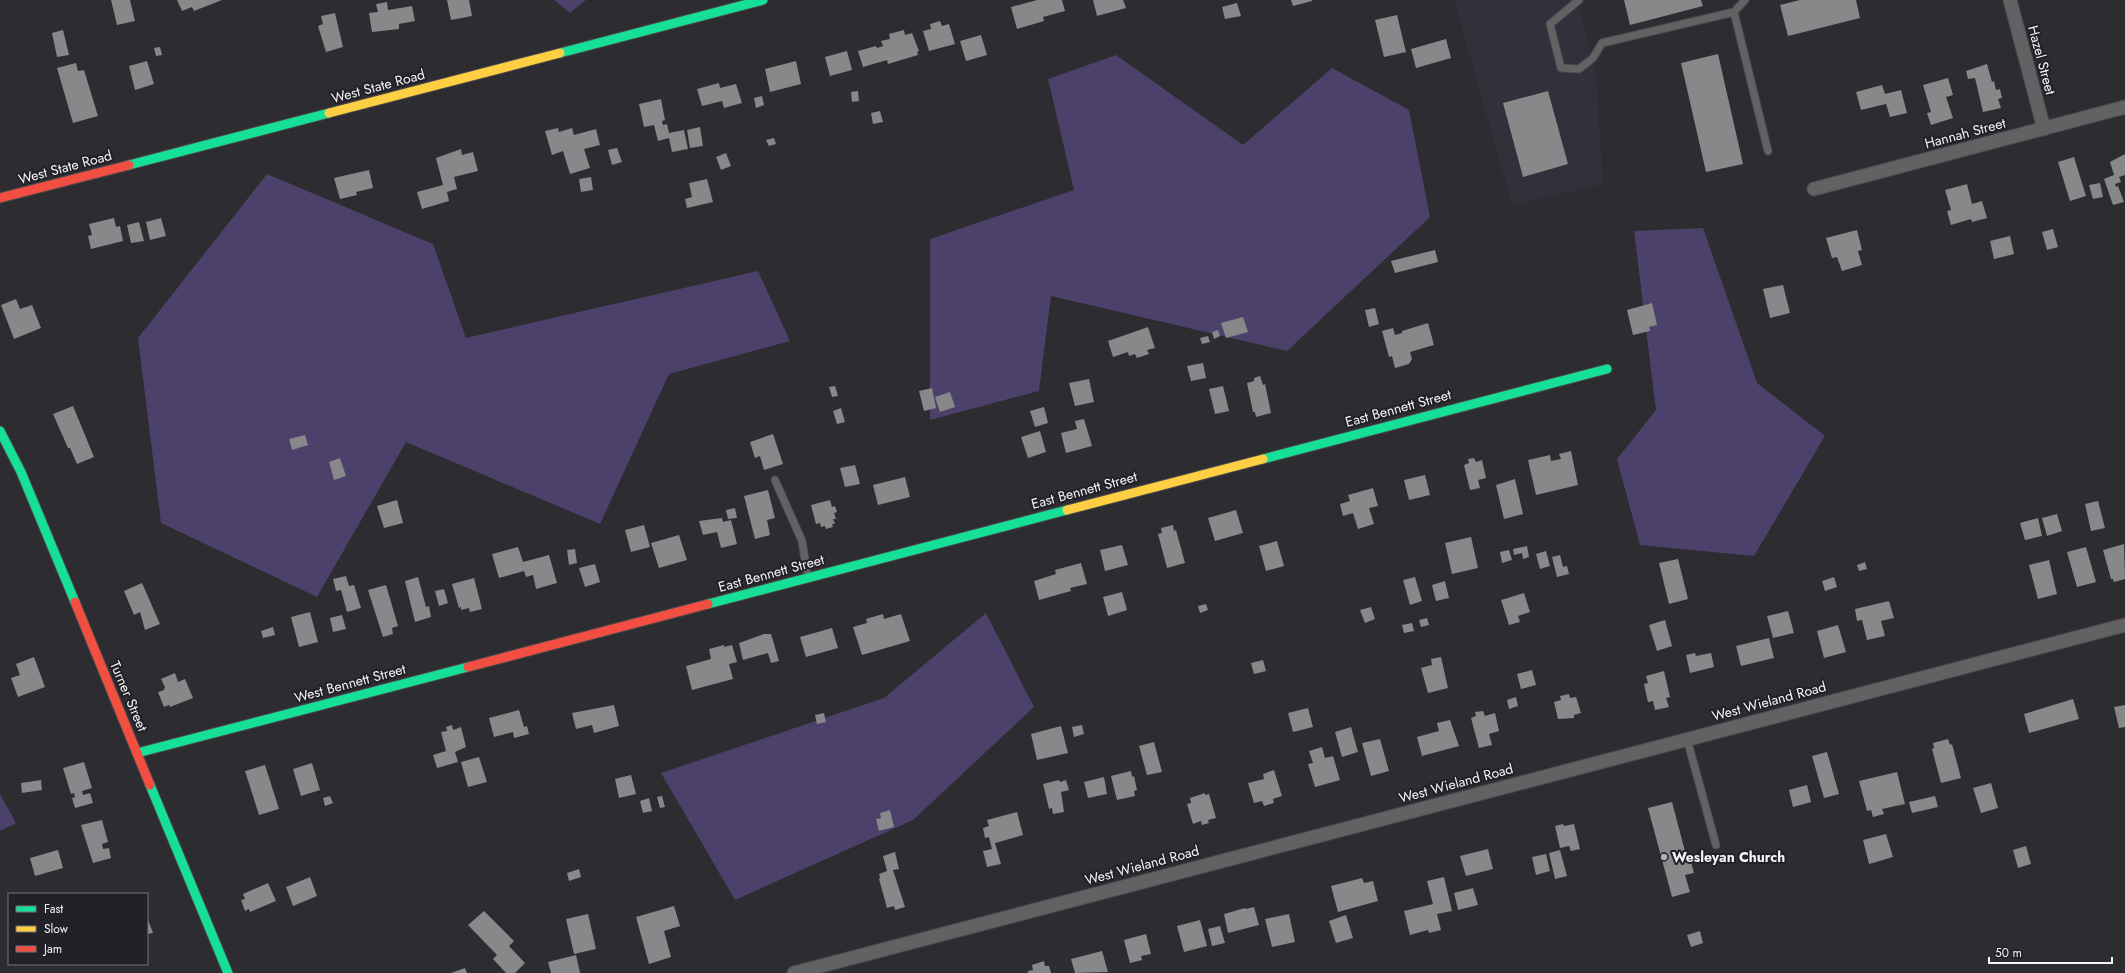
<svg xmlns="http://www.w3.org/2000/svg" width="2125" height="973" font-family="Jost,sans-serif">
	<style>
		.built { fill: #32303b }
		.green { fill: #4b416a }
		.building { fill: #88878a }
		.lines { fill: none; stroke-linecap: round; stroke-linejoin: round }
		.lane-casing { stroke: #4b4a4d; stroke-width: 9 }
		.street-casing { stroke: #4b4a4d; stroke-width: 15 }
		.fast-casing { stroke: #4b4a4d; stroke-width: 11 }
		.slow-casing { stroke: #4b4a4d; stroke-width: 11 }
		.jam-casing { stroke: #4b4a4d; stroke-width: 11 }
		.lane { stroke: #626164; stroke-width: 7 }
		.street { stroke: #626164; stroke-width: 13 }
		.fast { stroke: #16e098; stroke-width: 9 }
		.slow { stroke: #ffcf43; stroke-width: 9 }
		.jam { stroke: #f24e42; stroke-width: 9 }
		.poi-dot { fill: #afaeb2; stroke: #232128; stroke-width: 1.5 }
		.labels { text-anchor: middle; stroke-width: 4; stroke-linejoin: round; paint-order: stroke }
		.street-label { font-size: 14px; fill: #f5f4f8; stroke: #232128 }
		.poi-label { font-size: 14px; font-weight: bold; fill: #f5f4f8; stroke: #232128; text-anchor: start }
	</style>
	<rect width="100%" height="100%" fill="#2d2c30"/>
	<path class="built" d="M1454,0H1577L1596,74L1603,184L1512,205Z"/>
	<path class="green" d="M554,0H586L570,13Z
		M1116,55L1243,145L1332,68L1409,110L1430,217L1287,351L1051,296L1039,391L930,420V239L1074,190L1048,79Z
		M267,174L433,244L466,338L758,271L790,341L669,374L600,524L406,442L317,597L161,523L138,338Z
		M1703,228L1757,383L1825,436L1754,556L1640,545L1617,459L1656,410L1634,231Z
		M986,613L1034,707L913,820L735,900L661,773L884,698Z
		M0,794L16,823L0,831Z"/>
	<path class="building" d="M111,0H130L135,21L117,25Z
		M177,0H222L194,11L192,7L182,11Z
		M447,0H469L472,16L451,20Z
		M1037,0H1062L1065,11L1043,17L1044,21L1017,29L1011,7Z
		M1093,0H1123L1126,8L1097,16Z
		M1291,0H1312V1L1293,6Z
		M1624,0H1701L1703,6L1630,25Z
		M1800,0H1856L1860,18L1788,36L1780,5Z
		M387,2L388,10L412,6L415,21L399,24V29L372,32L369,13L378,12L376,4Z
		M1237,3L1241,16L1225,19L1222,7Z
		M335,13L343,47L326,52L318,26L323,24L321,16Z
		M1397,15L1406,52L1384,57L1375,20Z
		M940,21L942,26L949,24L955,44L929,51L923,31L931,29L930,24Z
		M63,30L69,55L57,57L52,33Z
		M904,30L905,35L912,33L919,51L917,52L918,55L888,64L887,60L863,67L858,51L876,46L877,48L883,46L881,41L890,39L889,34Z
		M981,35L987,55L966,61L960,41Z
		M1446,39L1451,58L1416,68L1411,49Z
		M160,47L162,55L156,56L154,48Z
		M847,51L852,70L830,76L825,57Z
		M1718,54L1743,164L1706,172L1681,63Z
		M147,61L154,84L135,90L129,66Z
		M796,61L801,84L770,92L765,69Z
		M76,63L78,71L84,70L98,116L73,123L57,68Z
		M1987,64L1992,82L1994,81L1996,90L2000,89L2002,98L1998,99L2001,108L1983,112L1975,78L1968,79L1966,71Z
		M1948,78L1953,95L1946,97L1953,118L1931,125L1927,113L1931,112L1923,85Z
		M719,83L720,88L736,84L742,103L724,108L722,101L702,106L697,89Z
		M1882,85L1885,94L1901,90L1907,113L1890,117L1886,104L1861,110L1856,92Z
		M858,91L859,101L852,102L851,92Z
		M1548,91L1568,164L1523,177L1503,103Z
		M762,96L764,105L756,108L754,98Z
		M661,99L665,120L662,121L663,125L667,124L669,133L684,130L688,149L672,152L669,138L658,141L654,125L644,127L639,104Z
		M880,111L883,122L873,124L871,113Z
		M700,127L703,146L690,148L687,130Z
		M558,128L559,132L572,128L574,135L596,129L600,145L584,149L590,168L570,174L563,151L552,155L545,131Z
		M774,138L776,144L769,146L766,140Z
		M617,148L622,162L612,165L608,150Z
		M461,149L462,155L473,152L478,171L454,177L457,189L447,192L449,201L422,209L417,192L443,185L436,158Z
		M726,153L731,166L721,170L716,157Z
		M2125,154V175L2119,177L2121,182L2115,184L2116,187L2118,186L2124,202L2113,205L2104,179L2114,175L2110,162Z
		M2074,157L2086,196L2070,201L2058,162Z
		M369,170L373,188L356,192L357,195L340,199L334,178Z
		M591,177L593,190L581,192L579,179Z
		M707,179L713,202L687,208L685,199L692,197L689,183Z
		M2100,183L2103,197L2093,199L2089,185Z
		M1967,184L1972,204L1982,201L1987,218L1972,222L1971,219L1951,225L1947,211L1951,210L1945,190Z
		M114,218L116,227L120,226L123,241L91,249L88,236L92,235L89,224Z
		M161,218L166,236L150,240L146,222Z
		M139,222L144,241L131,243L127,225Z
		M2053,229L2058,247L2047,250L2042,232Z
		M1857,230L1862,250L1858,251L1862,265L1842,271L1837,257L1832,258L1826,238Z
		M2010,236L2014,254L1994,259L1990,241Z
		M1435,250L1438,262L1395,273L1391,261Z
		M1783,285L1790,313L1770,318L1763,289Z
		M16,299L20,309L32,305L41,328L14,339L1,305Z
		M1652,303L1657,325L1649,327L1650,331L1633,335L1627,310Z
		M1375,308L1379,324L1369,327L1365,310Z
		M1243,317L1248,332L1226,338L1221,323Z
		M1428,323L1434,345L1410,352L1412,359L1409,364L1395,368L1392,356L1389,357L1382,331L1393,328L1395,335L1402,333V331Z
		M1148,327L1155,348L1147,350L1149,354L1137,358L1135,354L1129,356L1128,352L1113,357L1108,341Z
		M1218,330L1220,336L1214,339L1212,332Z
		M1208,336L1210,342L1202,344L1200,338Z
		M1203,363L1206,378L1191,381L1187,366Z
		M1260,376L1263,385L1265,384L1271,413L1256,417L1255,412H1253L1247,383L1254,381V378Z
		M1089,379L1094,402L1075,406L1069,383Z
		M835,386L838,396L832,397L829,387Z
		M1223,386L1229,411L1215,414L1209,389Z
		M932,388L936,408L924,411L919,391Z
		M950,392L955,407L940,412L935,397Z
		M73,406L94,457L77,464L70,448H68L53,414Z
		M1044,407L1048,423L1035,427L1030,411Z
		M841,408L845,422L837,424L833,411Z
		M1084,419L1092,446L1066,453L1061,433L1077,429L1075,421Z
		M1040,431L1046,452L1028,458L1021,437Z
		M773,434L783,464L764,470L760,456L755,458L750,442Z
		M305,435L308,445L292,450L289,439Z
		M1571,451L1578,485L1536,495L1528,460L1550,455L1551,461L1561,459L1559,454Z
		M340,458L346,476L334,480L329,462Z
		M1474,458L1476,462L1482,460L1486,478L1478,480L1480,488L1470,490L1464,465L1469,463L1468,459Z
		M855,465L860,484L845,487L840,468Z
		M1425,475L1430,495L1409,500L1404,480Z
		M905,477L910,497L878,505L873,485Z
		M1515,479L1523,514L1504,519L1496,485Z
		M1373,488L1378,506L1369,508L1374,524L1358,529L1353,513L1343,516L1340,504L1350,501L1348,495Z
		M768,490L775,518L767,520L770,535L755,539L744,496Z
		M397,500L403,523L384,528L377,506Z
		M830,500L832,507L835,506L837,512L834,513L836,519H833L835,524H832L833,527L826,529L825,526L821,527L820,523L816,524L811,505Z
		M2098,501L2105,528L2091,531L2085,504Z
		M735,508L737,518L728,519L726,510Z
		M1236,510L1243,533L1215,541L1208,518Z
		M2057,514L2062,531L2047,536L2042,518Z
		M722,518L723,522L731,520L737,544L721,548L717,532L703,535L699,521Z
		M2038,518L2042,536L2025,540L2020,523Z
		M644,525L650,547L631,552L625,530Z
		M1173,525L1174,531L1176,530L1185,563L1167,568L1158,534L1162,533L1161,528Z
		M679,535L687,560L659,568L651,543Z
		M1471,537L1478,568L1452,574L1445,543Z
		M1277,541L1284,566L1266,571L1259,546Z
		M2124,544L2125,579L2114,582L2113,579H2111L2103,550Z
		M1122,545L1128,565L1105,571L1100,550Z
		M1527,546L1529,557L1523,559L1522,553L1514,555L1513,549Z
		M518,547L523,562L549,555L557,583L536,589L533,575L526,577L524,571L499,578L492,554Z
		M2086,547L2096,582L2077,587L2067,552Z
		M575,549L577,563L569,565L567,550Z
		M1509,550L1512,560L1502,563L1500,552Z
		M1546,551L1550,566L1540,569L1536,554Z
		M1560,555L1563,567L1567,566L1569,574L1557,577L1552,557Z
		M1678,559L1688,599L1669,604L1659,563Z
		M2049,560L2057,594L2038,599L2029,565Z
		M1865,562L1867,569L1859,571L1857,565Z
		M1081,563L1087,584L1070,588L1071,591L1039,600L1034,581L1056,574L1055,570Z
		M595,564L600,582L585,587L579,568Z
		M346,576L349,586L354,585L361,608L347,612L341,590L336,591L333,579Z
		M418,577L426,607L429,606L431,617L415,622L405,581Z
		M1415,577L1422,601L1410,605L1403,580Z
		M1834,577L1837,587L1825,591L1822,581Z
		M474,578L482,609L470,612L469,608L461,610V607L459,608L452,584Z
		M1445,581L1449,598L1436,601L1432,585Z
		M142,583L160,624L145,630L140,612L134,615L124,591Z
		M386,585L398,626L392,628L393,634L383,637L368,590Z
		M444,589L448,603L439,606L435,591Z
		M1122,592L1127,610L1108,616L1103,597Z
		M1524,593L1530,612L1518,616L1520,622L1509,625L1501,600Z
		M1889,601L1894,618L1881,621L1885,636L1867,640L1862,620L1857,621L1855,609Z
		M1206,604L1208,610L1200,613L1198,606Z
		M1371,607L1375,619L1365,623L1360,610Z
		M1788,611L1794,633L1773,638L1767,616Z
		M310,612L318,642L299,647L291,617Z
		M883,614L884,619L901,614L910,641L862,655L853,627L867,623L866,619Z
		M342,615L346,629L333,632L330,618Z
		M1427,618L1429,625L1421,627L1419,620Z
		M1665,620L1672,646L1657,651L1649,625Z
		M1412,623L1414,631L1404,633L1402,625Z
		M1838,625L1846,652L1824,658L1817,631Z
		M273,627L275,635L263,638L261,631Z
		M832,628L838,648L806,657L800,637Z
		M764,634H771L779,661L771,663L768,653L743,660L739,643Z
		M1769,638L1774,658L1741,666L1736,646Z
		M724,645V647L732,645L737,662L729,664L733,679L692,690L686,666L711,659L709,649Z
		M1695,653L1696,656L1711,653L1714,667L1690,673L1686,655Z
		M34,657L45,687L18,697L11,678L20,675L16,664Z
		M1441,657L1448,688L1428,693L1421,668L1432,665L1431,659Z
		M1263,660L1266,671L1254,674L1251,663Z
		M1532,670L1536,685L1521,689L1517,674Z
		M1664,671L1670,697L1666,698L1669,707L1655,710L1653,701L1648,702L1644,684L1648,683L1646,676Z
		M175,673L178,682L185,679L193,698L170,707L169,705L164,707L158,692L164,690L165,687L161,679Z
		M1569,694L1570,698L1576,697L1581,713L1574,715V718L1558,719L1554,702L1561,700L1560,696Z
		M1516,697L1518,706L1509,709L1507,700Z
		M2073,699L2079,719L2029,733L2024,714Z
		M614,705L619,726L594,733L592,725L576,729L572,713Z
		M2125,705V727L2119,728L2114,707Z
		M1308,708L1313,727L1293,732L1288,713Z
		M519,710L524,727L527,726L529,734L514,738L513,732L494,737L489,718Z
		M1483,711L1485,716L1495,713L1499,731L1489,734L1492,745L1479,748L1471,718L1476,716L1475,712Z
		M824,713L826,722L817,724L815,715Z
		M1450,720L1459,746L1422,756L1417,737L1439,731L1437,723Z
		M452,725L453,730L461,727L466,747L455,752L458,762L437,768L433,755L446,751L441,732L447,731L446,727Z
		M1082,725L1084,734L1074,737L1072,727Z
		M1061,726L1068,753L1037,760L1031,734Z
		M1351,727L1358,752L1342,757L1335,732Z
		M1380,739L1389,771L1371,776L1362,743Z
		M1948,739L1950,745L1952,744L1961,778L1941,783L1932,749L1934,748L1933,743Z
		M1154,742L1162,772L1147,775L1139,746Z
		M1322,747L1325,758L1333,756L1340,780L1315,787L1308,764L1313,763L1309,751Z
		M1827,752L1839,794L1824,798L1812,756Z
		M479,757L487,782L468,787L461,762Z
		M84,762L92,788L82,791L83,795L90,793L93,803L75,808L72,798L75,797L74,793L71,794L63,768Z
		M312,763L320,790L301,796L293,769Z
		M265,765L279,809L259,815L245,771Z
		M1274,770L1282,796L1273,799L1274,803L1264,806L1262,801L1254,803L1248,783L1264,779L1263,774Z
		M1131,771L1132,777L1134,776L1137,790L1134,791L1135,796L1117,800L1111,776Z
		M1897,772L1905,804L1882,809L1884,814L1873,817L1871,810L1867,811L1859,781Z
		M631,775L636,794L619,798L615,779Z
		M1104,777L1107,794L1088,798L1084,782Z
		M41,780L42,790L22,793L21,783Z
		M1059,780L1060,782L1066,780L1069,790L1061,792L1064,812L1053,814L1052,808L1049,809L1043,784Z
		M1991,783L1998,808L1981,813L1973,788Z
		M1807,785L1811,802L1793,807L1789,790Z
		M1205,793V795L1209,794L1216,818L1208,820L1209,823L1202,825L1201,821L1193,824L1187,804L1191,803L1190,798Z
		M330,796L333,803L325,806L323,798Z
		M662,796L665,807L660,808L657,797Z
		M1935,796L1938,807L1912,813L1909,802Z
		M649,798L652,811L643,813L640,801Z
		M1672,802L1687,859L1690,858L1694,873L1685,875L1690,892L1672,897L1648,808Z
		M890,810L894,827L879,831L876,819L881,818L880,813Z
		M1017,812L1023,835L995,843L1001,864L987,867L983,851L992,849L989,837L985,838L983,828L989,826L987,820Z
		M102,820L108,842L102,844L103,849L109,848L111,858L93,863L81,825Z
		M1563,824L1564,826L1574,824L1580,849L1571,851L1569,846L1560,848L1555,826Z
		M1886,834L1893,857L1869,864L1863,840Z
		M2026,846L2031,864L2018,868L2013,850Z
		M1488,849L1493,869L1466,876L1460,856Z
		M58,850L63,868L35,876L30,858Z
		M1560,850L1567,876L1555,879L1549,853Z
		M895,852L899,869L893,870L905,907L895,910L894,906L887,908L879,879L880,878L879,874L887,871L883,856Z
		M1546,854L1550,871L1536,875L1532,857Z
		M579,869L581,877L569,881L567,873Z
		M310,877L317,896L293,906L286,887Z
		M1444,877L1452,911L1437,914L1441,930L1429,933L1428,930L1410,935L1404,911L1433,904L1427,881Z
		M1362,878L1364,883L1373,881L1378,901L1338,912L1331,886Z
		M268,883L276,901L250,912L249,909L245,911L241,900L245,899L243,894Z
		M1473,888L1478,905L1458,910L1454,893Z
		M674,906L680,926L664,931L671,957L649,964L636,917Z
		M1254,907L1259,925L1228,933L1224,914L1245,908L1246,909Z
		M484,911L514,941L509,946L525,963L515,973H506L493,959L497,955L468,925Z
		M588,914L596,949L574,954L566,919Z
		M1289,914L1295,942L1272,947L1265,919Z
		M1346,915L1353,938L1336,943L1329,921Z
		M147,917L153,933L147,934Z
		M1200,920L1207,946L1184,952L1177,926Z
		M1220,926L1225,943L1212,946L1208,929Z
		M1700,931L1703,943L1691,947L1687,935Z
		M1146,934L1151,954L1141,956L1142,960L1130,963L1124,940Z
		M1102,951L1108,972L1075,973L1071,959Z
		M576,955L580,973H551L548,962Z
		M1044,961L1045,966H1049L1051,973H1028V971L1033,970L1032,965Z
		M465,968L467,973H451Z"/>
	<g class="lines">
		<defs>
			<path id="lane" d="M1579,0L1550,24L1561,68L1579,69L1593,58L1602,43L1734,12L1745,0
				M1734,12L1768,151
				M775,480L802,541L808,578
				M1687,739L1716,845"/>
			<path id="street" d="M2010,0L2044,129
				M1814,189L2125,107
				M794,973L2125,625"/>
			<path id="fast" d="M560,53L763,0
				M129,165L329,113
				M0,431L21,472L75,602
				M1263,459L1607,369
				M708,604L1067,510
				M137,753L468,667
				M150,785L228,973"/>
			<path id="slow" d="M329,113L560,53
				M1067,510L1263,459"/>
			<path id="jam" d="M0,198L129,165
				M75,602L150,785
				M468,667L708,604"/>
		</defs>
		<use href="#lane" class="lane-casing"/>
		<use href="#street" class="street-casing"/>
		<use href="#fast" class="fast-casing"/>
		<use href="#slow" class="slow-casing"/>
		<use href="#jam" class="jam-casing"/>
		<use href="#lane" class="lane"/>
		<use href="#street" class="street"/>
		<use href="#fast" class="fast"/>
		<use href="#slow" class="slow"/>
		<use href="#jam" class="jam"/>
	</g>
	<circle class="poi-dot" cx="1664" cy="857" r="4"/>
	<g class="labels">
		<g class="street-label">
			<text transform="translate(2042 60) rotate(75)" y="5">Hazel Street</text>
			<text transform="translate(378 86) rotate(-15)" y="5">West State Road</text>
			<text transform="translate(1965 133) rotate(-15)" y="5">Hannah Street</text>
			<text transform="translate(65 167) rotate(-15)" y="5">West State Road</text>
			<text transform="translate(1398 408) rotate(-15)" y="5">East Bennett Street</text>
			<text transform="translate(1084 490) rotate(-15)" y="5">East Bennett Street</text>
			<text transform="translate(771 573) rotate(-15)" y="5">East Bennett Street</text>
			<text transform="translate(350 683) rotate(-15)" y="5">West Bennett Street</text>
			<text transform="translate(129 696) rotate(67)" y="5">Turner Street</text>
			<text transform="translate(1769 701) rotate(-15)" y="5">West Wieland Road</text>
			<text transform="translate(1456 783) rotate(-15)" y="5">West Wieland Road</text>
			<text transform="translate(1142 865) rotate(-15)" y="5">West Wieland Road</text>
		</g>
		<g class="poi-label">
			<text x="1672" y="862">Wesleyan Church</text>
		</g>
	</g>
	<rect x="8" y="893" width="140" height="72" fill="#232128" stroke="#77757b"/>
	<rect x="16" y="906" width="20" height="6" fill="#16e098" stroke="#77757b"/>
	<text x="44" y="913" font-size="12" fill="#f5f4f8">Fast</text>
	<rect x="16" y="926" width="20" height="6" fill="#ffcf43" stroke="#77757b"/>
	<text x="44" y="933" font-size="12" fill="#f5f4f8">Slow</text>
	<rect x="16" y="946" width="20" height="6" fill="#f24e42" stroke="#77757b"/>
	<text x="44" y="953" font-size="12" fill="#f5f4f8">Jam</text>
	<path d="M1989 957v6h123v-6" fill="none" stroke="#f5f4f8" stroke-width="2"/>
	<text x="1995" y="957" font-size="12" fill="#f5f4f8" stroke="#232128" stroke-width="3" paint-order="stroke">50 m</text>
</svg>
